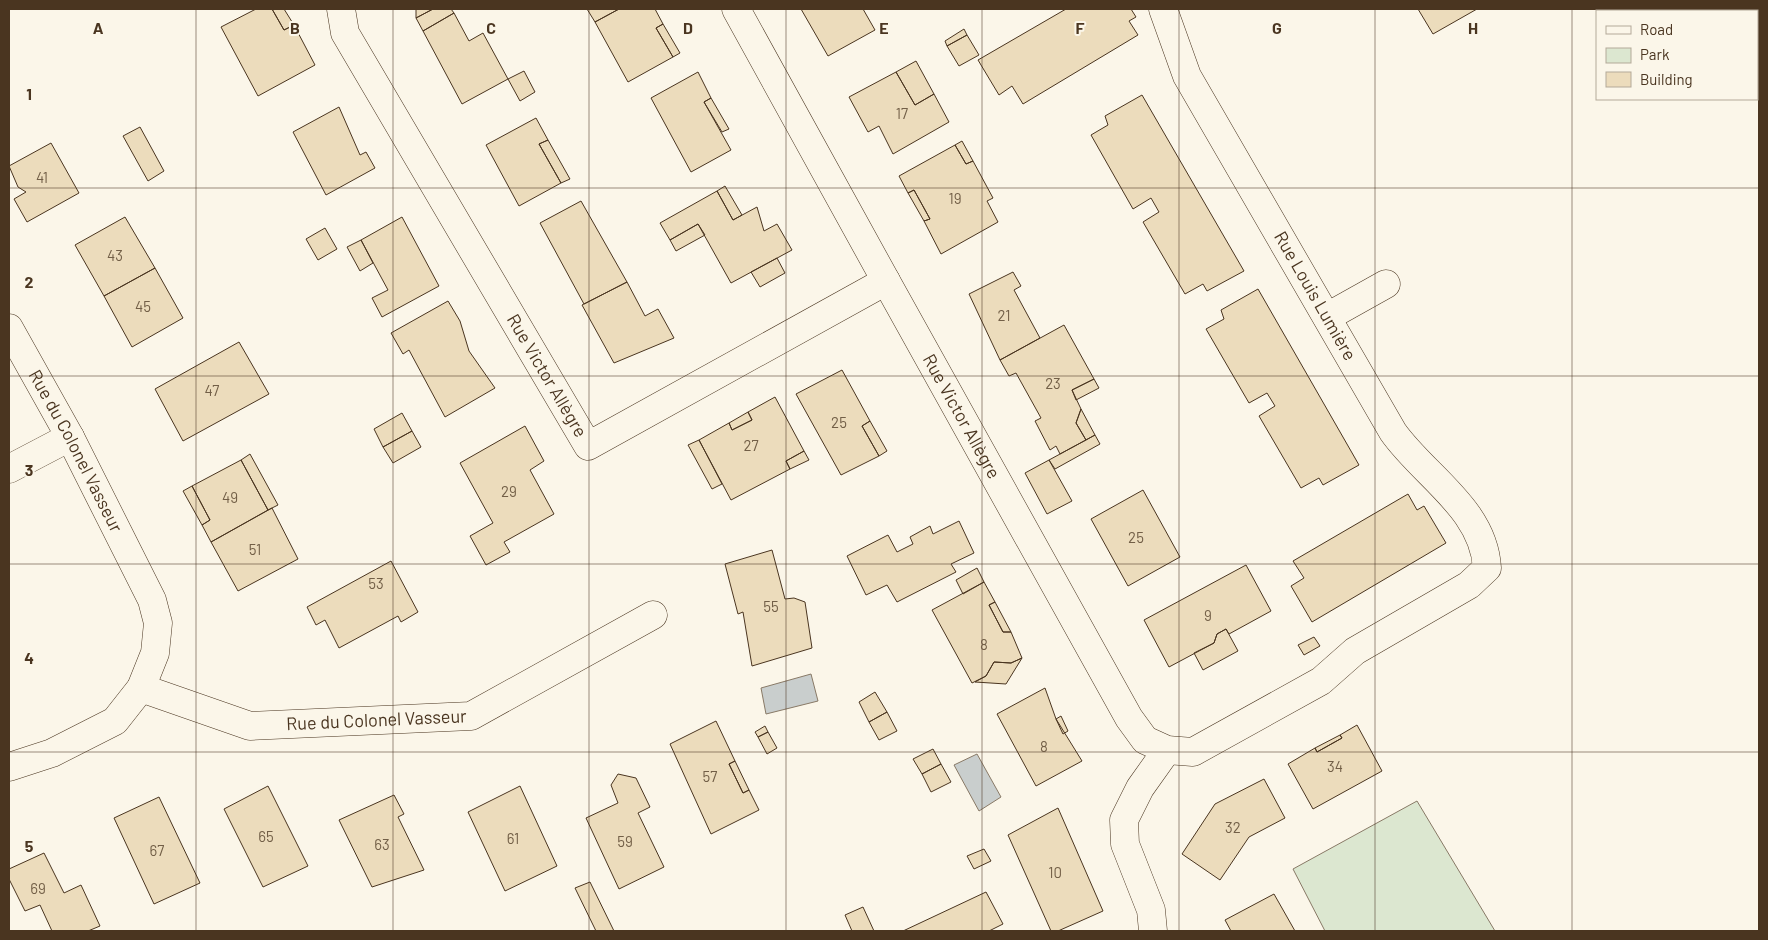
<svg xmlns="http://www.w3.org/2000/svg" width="1768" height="940" font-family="Barlow,sans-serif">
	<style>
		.green { fill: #dce7d0; stroke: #887966 }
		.water { fill: #c9cecd; stroke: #887966 }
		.building { fill: #ecdcbc; stroke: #4a3520 }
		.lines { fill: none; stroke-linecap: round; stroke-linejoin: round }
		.street-casing { stroke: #4a3520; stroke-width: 29 }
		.street { stroke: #fbf6e9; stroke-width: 28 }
		.grid { fill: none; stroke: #4a3520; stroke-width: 1; stroke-opacity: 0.55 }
		.labels { text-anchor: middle; stroke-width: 4; stroke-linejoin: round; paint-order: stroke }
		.number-label { font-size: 15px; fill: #725f47 }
		.street-label { font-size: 18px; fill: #4a3520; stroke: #fbf6e9 }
		.grid-label { font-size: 16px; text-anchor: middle; font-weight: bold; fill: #4a3520; stroke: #fbf6e9; stroke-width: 4; stroke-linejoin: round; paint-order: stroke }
	</style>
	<rect width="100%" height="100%" fill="#fbf6e9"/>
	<path class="green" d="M1417,801L1495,931H1325L1293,869Z"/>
	<path class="water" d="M811,674L818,701L766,714L761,688Z
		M977,754L1001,797L979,811L954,765Z"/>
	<path class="building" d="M256,9H272L284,30L294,25L315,65L258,96L221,27Z
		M272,9H284L294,25L284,30Z
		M416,9H433L416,18Z
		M433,9H451L454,13L423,31L416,18Z
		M587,9H619L595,22Z
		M619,9H655L663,24L656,28L673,57L628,82L595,22Z
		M801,9H863L875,30L828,56Z
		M1066,9H1131L1136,17L1129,21L1138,35L1023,104L1012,86L999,95L978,60Z
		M1418,9H1477L1433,34Z
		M1730,9H1759V17L1757,19V11H1731Z
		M454,13L469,41L483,33L508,79L462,104L423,31Z
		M663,24L680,53L673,57L656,28Z
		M964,29L967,35L947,46L945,41Z
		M967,35L979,55L959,66L947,46Z
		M916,61L934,94L915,105L896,72Z
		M524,71L535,92L520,101L508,79Z
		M698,72L711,98L704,102L731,150L691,172L651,98Z
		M896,72L915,105L934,94L949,122L893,154L879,126L868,132L849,97Z
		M1142,95L1244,271L1207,291L1203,284L1185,294L1143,222L1159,212L1151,198L1133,209L1091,135L1108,125L1105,116Z
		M711,98L729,129L722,132L704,102Z
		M339,107L360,155L366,152L375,168L326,195L293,132Z
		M536,118L548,140L539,144L561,183L519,206L486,145Z
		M140,127L164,171L148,181L123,136Z
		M548,140L570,179L561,183L539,144Z
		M962,141L973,161L966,164L955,145Z
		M51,143L79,193L27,222L14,199L26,192L18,187L9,166Z
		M955,145L966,164L973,161L993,198L987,201L998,222L941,254L924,221L930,219L914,190L908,193L899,176Z
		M725,186L742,215L733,220L717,191Z
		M914,190L930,219L924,221L908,193Z
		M717,191L733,220L757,207L764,231L777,224L792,250L731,283L698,224L670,240L660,223Z
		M581,201L627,282L584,304L540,223Z
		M125,217L155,268L104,296L75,245Z
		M402,217L439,286L382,317L372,298L388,290L361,240Z
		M698,224L705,235L676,251L670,240Z
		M325,228L337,249L318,260L306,239Z
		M361,240L373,263L360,271L347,247Z
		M777,258L785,273L760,287L751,272Z
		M155,268L183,318L132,347L104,296Z
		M1013,272L1021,286L1014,290L1040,338L1000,360L969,294Z
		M627,282L645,316L658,309L674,338L614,363L582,305Z
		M1258,289L1359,465L1323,485L1319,478L1301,488L1259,416L1275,406L1267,393L1249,403L1206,329L1224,319L1221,310Z
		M448,301L460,321L469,351L495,388L445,417L409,350L403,354L391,333Z
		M1064,325L1094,379L1072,390L1081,409L1076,423L1086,440L1060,454L1056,446L1050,450L1035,421L1041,418L1016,373L1009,376L1000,360Z
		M239,342L269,394L183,441L155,389Z
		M842,370L870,421L862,426L879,456L841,475L796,394Z
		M1094,379L1099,388L1076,400L1072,390Z
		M775,397L804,451L786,461L790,469L731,500L699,440L729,423L732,430L752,420L748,412Z
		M1081,409L1095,435L1086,440L1076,423Z
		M748,412L752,420L732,430L729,423Z
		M402,413L412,431L383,447L374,429Z
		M870,421L887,451L879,456L862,426Z
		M525,426L544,461L530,470L554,514L504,542L510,552L486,565L470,536L493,523L460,463Z
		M412,431L421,447L393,463L383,447Z
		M1095,435L1100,444L1055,469L1049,460Z
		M699,440L722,484L712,489L688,445Z
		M804,451L809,460L790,469L786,461Z
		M250,454L278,505L268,510L241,460Z
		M241,460L268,510L211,542L202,525L210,520L192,486Z
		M1049,460L1072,501L1047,514L1025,473Z
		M192,486L210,520L202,525L183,491Z
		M1143,490L1180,557L1128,586L1091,519Z
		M1408,494L1417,510L1424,506L1446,543L1312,622L1291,586L1304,578L1293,561Z
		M272,508L298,559L238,591L211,542Z
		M959,521L974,553L951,564L956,572L897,602L887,585L866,595L847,556L888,535L897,552L913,544L910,537L930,526L933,534Z
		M772,550L785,599L794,598L805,602L812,648L752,666L743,612L738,614L725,564Z
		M391,561L418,612L401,622L398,616L339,648L325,620L316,625L307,607Z
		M1246,565L1271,611L1229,634L1226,629L1217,634L1214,643L1169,667L1144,620Z
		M977,568L984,582L963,594L956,580Z
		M984,582L995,602L989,605L1003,632H1011L1022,658L1011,663L994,662L986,676L972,683L932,610Z
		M995,602L1011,632H1003L989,605Z
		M1226,629L1238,651L1203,670L1194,653L1214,643L1217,634Z
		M1314,637L1320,646L1304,655L1298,645Z
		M1022,658L1006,684L975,682L986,676L994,662L1011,663Z
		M1045,688L1056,719L1082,761L1036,786L997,714Z
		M875,692L887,712L869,722L859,702Z
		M887,712L897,731L879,740L869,722Z
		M1061,716L1068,731L1063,734L1056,719Z
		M716,721L735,761L729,764L743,793L749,790L759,810L711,834L670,744Z
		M1357,725L1382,771L1313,809L1288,764L1315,748L1317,752L1342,738L1340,735Z
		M765,726L768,732L758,737L755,732Z
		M768,732L777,748L767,754L758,737Z
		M1340,735L1342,738L1317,752L1315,748Z
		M933,749L941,764L922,774L913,759Z
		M735,761L749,790L743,793L729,764Z
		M941,764L951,782L931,792L922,774Z
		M618,774L636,778L650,807L638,813L664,867L619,889L586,818L618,803L611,785Z
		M1264,779L1285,818L1249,837L1220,880L1182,854L1215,804Z
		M268,786L308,866L263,887L224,809Z
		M520,786L557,866L505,891L468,812Z
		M394,795L404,814L398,817L424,870L372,887L339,820Z
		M159,797L200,883L154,904L114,818Z
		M1058,808L1103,911L1058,931H1051L1008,835Z
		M984,849L991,861L974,869L967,856Z
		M44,853L64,893L81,885L100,926L88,931H52L40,905L25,911L9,879V869Z
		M590,882L614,931H596L575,888Z
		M986,892L1003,924L989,931H903Z
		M1274,894L1295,931H1231L1225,920Z
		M863,907L874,931H852L845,915Z"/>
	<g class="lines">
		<defs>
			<g id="street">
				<path id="s1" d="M341,9L345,33L588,446L886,281L736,9"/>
				<path id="s2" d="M886,281L1129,718L1145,740L1167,750L1193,752L1321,681L1355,651L1469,585L1487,568C1484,509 1424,476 1393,432L1187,76L1163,9"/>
				<path d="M1327,317L1386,284"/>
				<path id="s3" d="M9,328L70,437L152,600L158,623L155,653L141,688L115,721L52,753L9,767"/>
				<path d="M9,469L70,437"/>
				<path id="s4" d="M141,688L250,726L471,716L653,615"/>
				<path d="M1153,931L1151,910L1125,844L1124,820L1140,788L1167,750"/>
			</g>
		</defs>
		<use href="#street" class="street-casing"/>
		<use href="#street" class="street"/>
	</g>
	<path class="grid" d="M196,9V931M393,9V931M589,9V931M786,9V931M982,9V931M1179,9V931M1375,9V931M1572,9V931M9,188H1759M9,376H1759M9,564H1759M9,752H1759"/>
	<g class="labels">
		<g class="number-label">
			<text x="902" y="119">17</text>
			<text x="42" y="183">41</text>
			<text x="955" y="204">19</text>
			<text x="115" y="261">43</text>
			<text x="143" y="312">45</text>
			<text x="1004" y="321">21</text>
			<text x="1053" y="389">23</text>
			<text x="212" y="396">47</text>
			<text x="839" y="428">25</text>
			<text x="751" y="451">27</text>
			<text x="509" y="497">29</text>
			<text x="230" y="503">49</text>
			<text x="1136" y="543">25</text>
			<text x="255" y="555">51</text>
			<text x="376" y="589">53</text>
			<text x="771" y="612">55</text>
			<text x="1208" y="621">9</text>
			<text x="984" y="650">8</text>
			<text x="1044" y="752">8</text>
			<text x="1335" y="772">34</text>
			<text x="710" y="782">57</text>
			<text x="1233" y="833">32</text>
			<text x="266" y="842">65</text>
			<text x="513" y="844">61</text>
			<text x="625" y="847">59</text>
			<text x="382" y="850">63</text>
			<text x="157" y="856">67</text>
			<text x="1055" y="878">10</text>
			<text x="38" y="894">69</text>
		</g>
		<g class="street-label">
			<text transform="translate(1315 296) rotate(60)" y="6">Rue Louis Lumière</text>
			<text dy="6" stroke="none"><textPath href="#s1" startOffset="422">Rue Victor Allègre</textPath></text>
			<text dy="6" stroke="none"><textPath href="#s2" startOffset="155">Rue Victor Allègre</textPath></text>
			<text dy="6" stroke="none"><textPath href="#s3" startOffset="140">Rue du Colonel Vasseur</textPath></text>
			<text dy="6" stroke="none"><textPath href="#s4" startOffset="242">Rue du Colonel Vasseur</textPath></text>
		</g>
	</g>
	<g class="grid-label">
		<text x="98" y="34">A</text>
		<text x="295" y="34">B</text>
		<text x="491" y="34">C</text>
		<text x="688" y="34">D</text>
		<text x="884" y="34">E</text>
		<text x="1080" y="34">F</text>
		<text x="1277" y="34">G</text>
		<text x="1473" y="34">H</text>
		<text x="29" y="100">1</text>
		<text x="29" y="288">2</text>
		<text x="29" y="476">3</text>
		<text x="29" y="664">4</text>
		<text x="29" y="852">5</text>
	</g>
	<rect width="1768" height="940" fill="none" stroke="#4a3520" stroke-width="20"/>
	<rect x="1596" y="10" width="162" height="90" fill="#fbf6e9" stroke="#b4a999"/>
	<rect x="1606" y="26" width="25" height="8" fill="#fbf6e9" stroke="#b4a999"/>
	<text x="1640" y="35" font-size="15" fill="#4a3520">Road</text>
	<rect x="1606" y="48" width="25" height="15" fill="#dce7d0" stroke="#b4a999"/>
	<text x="1640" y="60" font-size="15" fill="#4a3520">Park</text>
	<rect x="1606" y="72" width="25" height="15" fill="#ecdcbc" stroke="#b4a999"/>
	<text x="1640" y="85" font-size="15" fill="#4a3520">Building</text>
</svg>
